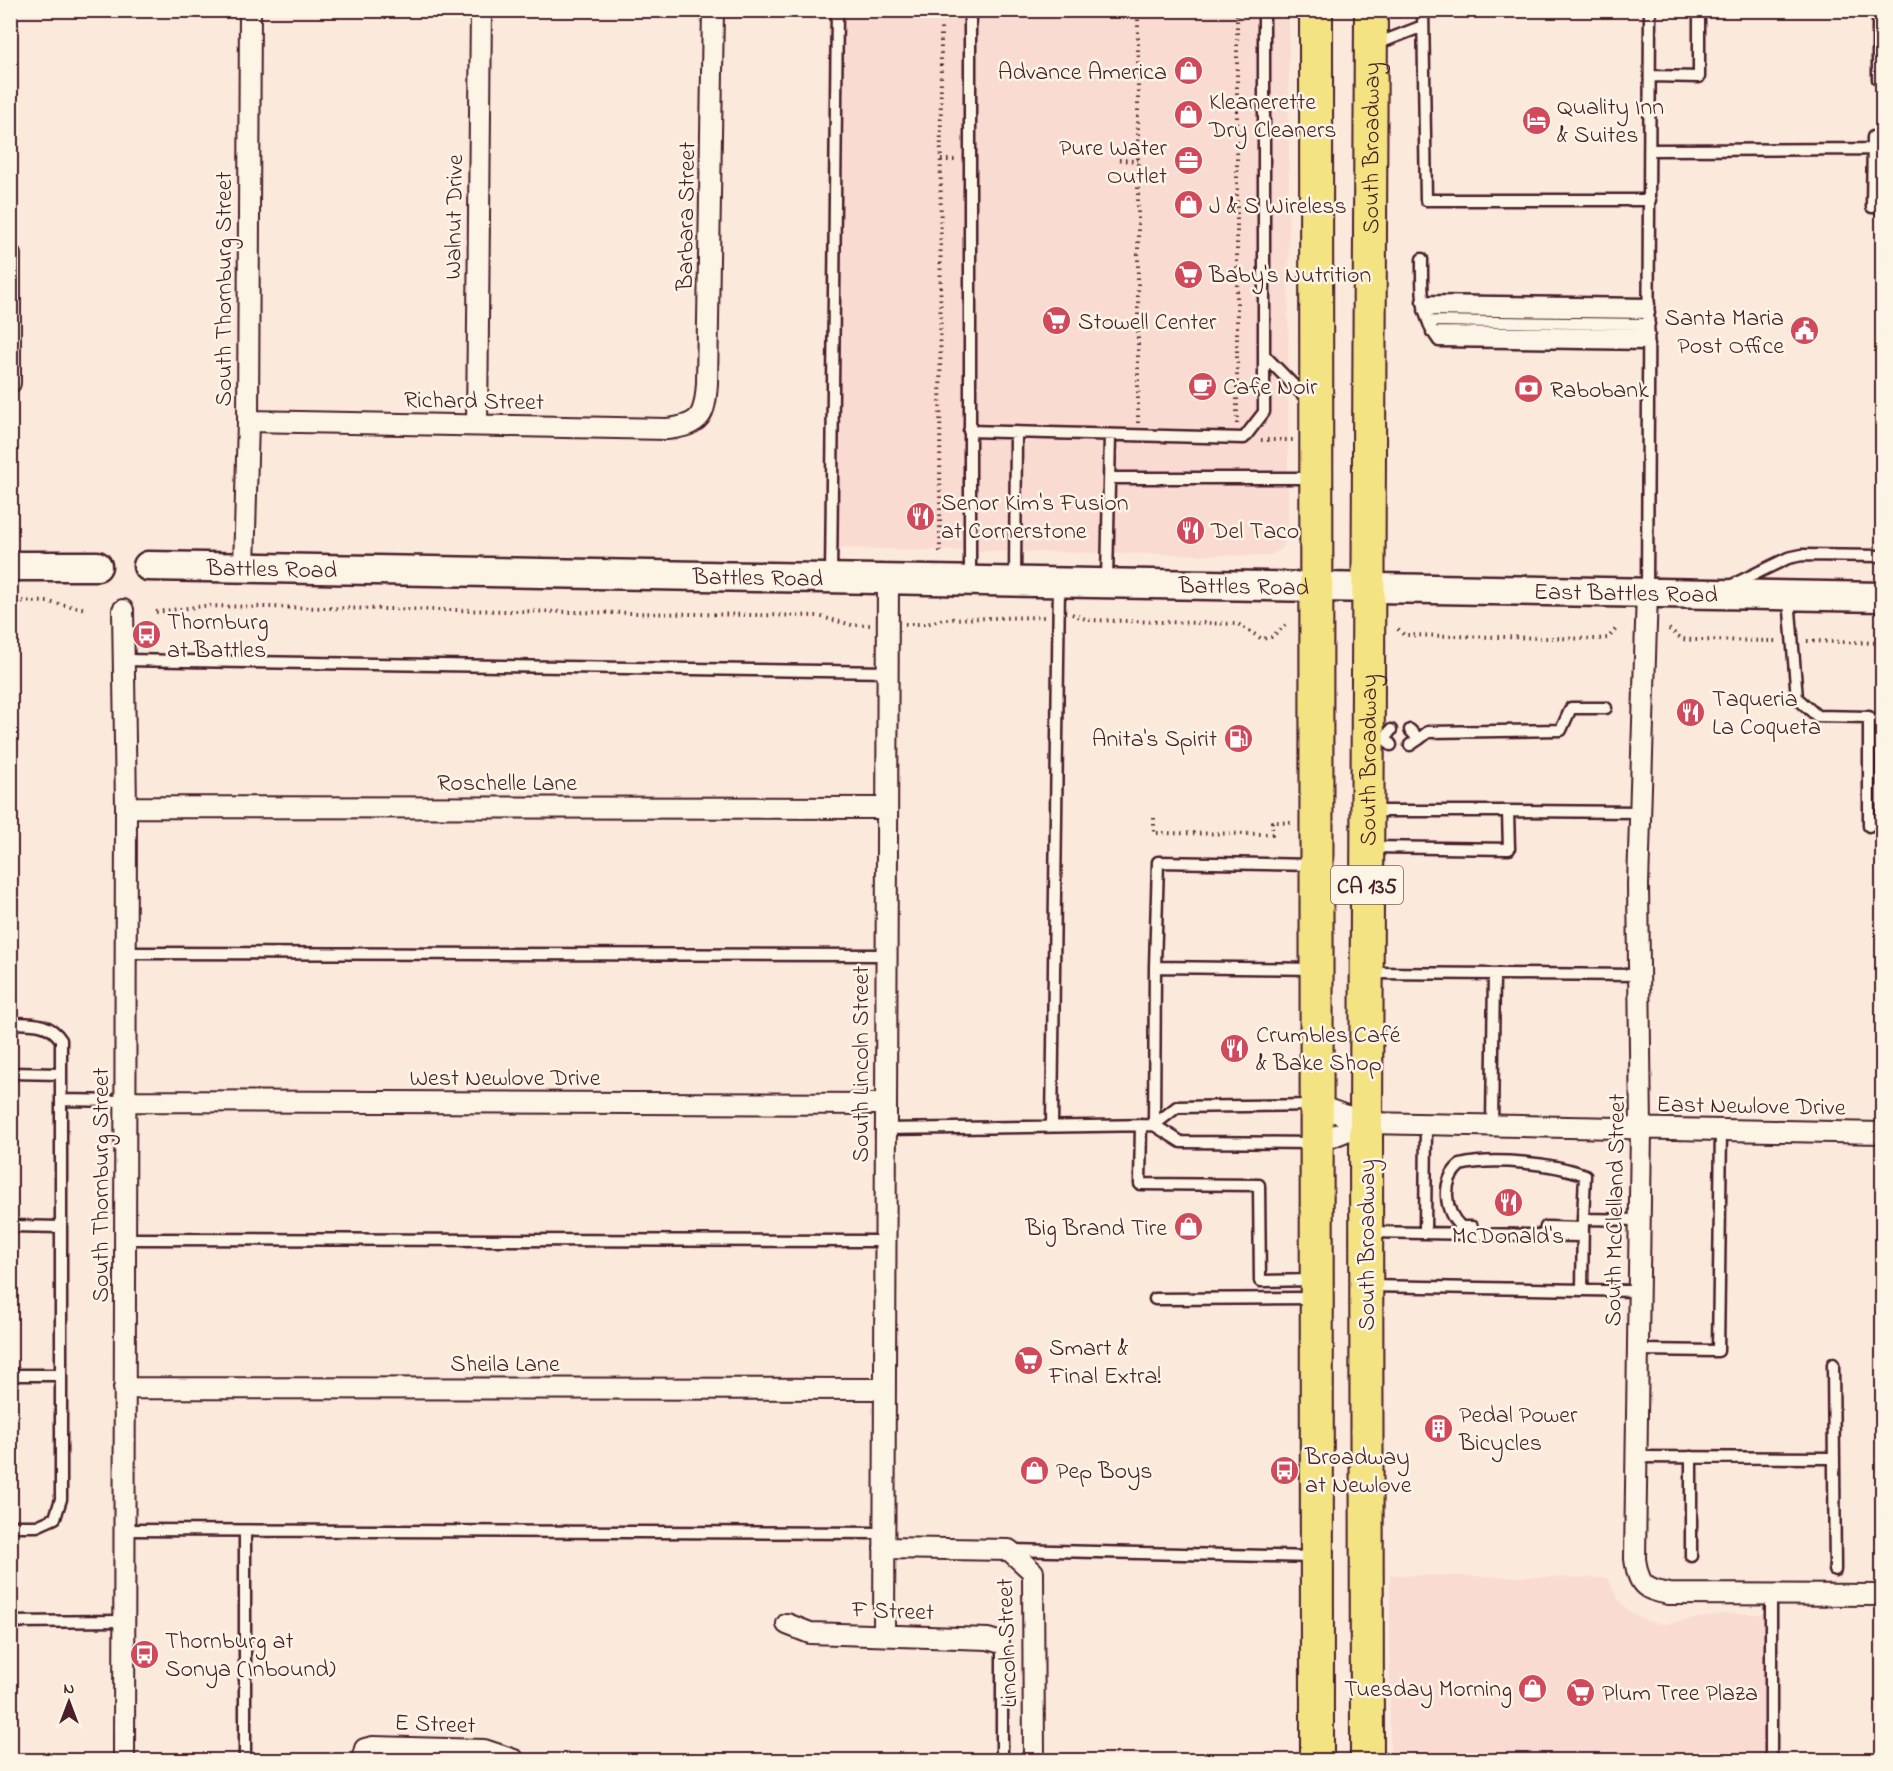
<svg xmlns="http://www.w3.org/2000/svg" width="1893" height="1771" font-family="'Indie Flower',sans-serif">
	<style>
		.built { fill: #fadbd1 }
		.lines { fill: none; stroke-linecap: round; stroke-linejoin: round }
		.lane-casing { stroke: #4a1f2b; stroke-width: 15 }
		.street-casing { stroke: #4a1f2b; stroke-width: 24 }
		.secondary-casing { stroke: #4a1f2b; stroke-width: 33 }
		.primary-casing { stroke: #4a1f2b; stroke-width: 36 }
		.path { stroke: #4a1f2b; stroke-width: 4; stroke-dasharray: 1.5 4.5; stroke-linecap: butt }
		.lane { stroke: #fcf5e5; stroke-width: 10 }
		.street { stroke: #fcf5e5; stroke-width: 20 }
		.secondary { stroke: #fcf5e5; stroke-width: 28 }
		.primary { stroke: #f4e382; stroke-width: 32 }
		.labels { text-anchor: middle; stroke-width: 5; stroke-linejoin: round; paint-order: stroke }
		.shield { fill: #fcf5e5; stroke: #7f5f63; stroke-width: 1.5 }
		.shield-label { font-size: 22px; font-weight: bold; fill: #4a1f2b }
		.poi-label { font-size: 24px; fill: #4a1f2b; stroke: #fcf5e5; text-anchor: start }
		.street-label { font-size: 24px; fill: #4a1f2b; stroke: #fcf5e5 }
	</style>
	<rect width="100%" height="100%" fill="#fbe9dc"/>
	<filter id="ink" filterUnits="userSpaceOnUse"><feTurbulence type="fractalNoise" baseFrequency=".0167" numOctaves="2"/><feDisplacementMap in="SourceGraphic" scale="12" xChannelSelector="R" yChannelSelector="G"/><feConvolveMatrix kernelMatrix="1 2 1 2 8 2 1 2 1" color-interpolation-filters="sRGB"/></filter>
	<g filter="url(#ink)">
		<path class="built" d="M828,11H1289L1288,536L1281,550L1267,556L824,548Z
			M1390,1575L1608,1578L1619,1601L1629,1611L1647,1621L1664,1624L1722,1614H1773L1770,1760H1390Z"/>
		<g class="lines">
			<defs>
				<path id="lane" d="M970,10V580
					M1423,10L1426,200H1650
					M1878,10V79H1882
					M1374,45L1423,26
					M1650,76L1699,77V10
					M1882,137H1873L1872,207H1882
					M1650,150L1873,149
					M1422,259C1422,290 1420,316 1439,341L1649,344
					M1422,301L1649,304
					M1424,310L1649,313
					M1428,321L1649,324
					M1432,332L1649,334
					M1264,355L1310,402
					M969,431L1244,438L1264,412V10
					M1109,478H1313
					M831,579L837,10
					M1107,581L1110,435
					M1015,582L1016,432
					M1728,587L1788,558L1802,555L1882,556
					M1647,592L1650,10
					M1789,598L1797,698L1817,716L1869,717V826
					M124,660L888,672
					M1391,730L1385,738L1391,745
					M1410,730L1419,739L1410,745
					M1419,739L1428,732L1561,730L1571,708H1606
					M1371,811H1508
					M1371,847L1509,849L1508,811L1640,812
					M126,953L886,955
					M1155,967L1158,862L1314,865
					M1370,973L1640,975
					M10,1023C30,1024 49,1021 61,1040V1499L55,1518L37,1526H10
					M10,1073L61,1074
					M61,1100L126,1101
					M1141,1125L1140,1184L1259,1185L1260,1281L1313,1280
					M1154,1125L1155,967L1315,969
					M1154,1125L1177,1107L1316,1105
					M1052,1126L1059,584
					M1492,1126L1494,974
					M884,1129L1154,1125L1181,1142L1314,1143
					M10,1226L61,1227
					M1472,1227H1461C1444,1211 1441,1181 1460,1165C1492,1157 1553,1163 1585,1175L1583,1219
					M1546,1227L1583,1228
					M1370,1232L1582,1236
					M1425,1233L1426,1124
					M126,1239L885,1241
					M1369,1286L1639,1291
					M1582,1289L1583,1219L1640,1220
					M1155,1299L1314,1298
					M1638,1350L1718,1351L1721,1131
					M1833,1364L1835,1570
					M10,1375H61
					M1636,1457L1834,1458
					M1691,1457V1556
					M123,1530L885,1533
					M1011,1550L1313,1557
					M10,1622L124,1621
					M998,1642L1002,1651V1760
					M245,1760V1531
					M1771,1760V1595"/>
				<path id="street" d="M10,255V383
					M248,421L667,429C701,425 705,416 707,383L713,10
					M477,425L481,10
					M244,568L248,421L250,10
					M1647,592L1638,885L1641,1129L1635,1559C1639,1585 1643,1589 1669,1594L1882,1595
					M123,610L126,807L124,1760
					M126,807L887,808
					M126,1101L884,1104
					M1316,1105L1366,1123L1882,1133
					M1316,1143L1366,1123
					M124,1388L885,1389
					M884,1548L1009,1550L1033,1572L1034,1760
					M787,1624L810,1633L988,1639L998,1642
					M884,1635L888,580
					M362,1760L365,1749L373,1747L484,1750L514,1760"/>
				<g id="secondary">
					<path d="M10,566H97"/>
					<path id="s1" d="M148,566L1882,597"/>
				</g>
				<g id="primary">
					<path d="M1316,10L1317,1760"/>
					<path id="s2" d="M1367,1760L1366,1123L1371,10"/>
				</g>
			</defs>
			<use href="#lane" class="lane-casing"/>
			<use href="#street" class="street-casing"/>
			<use href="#secondary" class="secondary-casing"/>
			<use href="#primary" class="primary-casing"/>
			<path class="path" d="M941,11V10
				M941,160H957
				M1119,160L1138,161
				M1138,423V10
				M1237,424V10
				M1261,440H1293
				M940,552L941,26
				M10,601L48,602L87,609
				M156,612L204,606L818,616L852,625H871
				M1072,614L1088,620L1238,624L1262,639L1271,637L1286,625
				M905,624H927L943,619L1044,617
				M1398,629L1404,635L1596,639L1608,638L1617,628
				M1669,629L1682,639L1693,640L1778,641
				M1807,641L1882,643
				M1154,818V833L1272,834V822L1291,823"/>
			<use href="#lane" class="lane"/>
			<use href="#street" class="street"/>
			<use href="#secondary" class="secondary"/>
			<use href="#primary" class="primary"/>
		</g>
	</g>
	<defs>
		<symbol id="shop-disc" viewBox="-11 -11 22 22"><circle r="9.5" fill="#d1495b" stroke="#fcf5e5"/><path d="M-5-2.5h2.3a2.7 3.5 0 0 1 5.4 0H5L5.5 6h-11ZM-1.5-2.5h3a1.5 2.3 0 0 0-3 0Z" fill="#fff"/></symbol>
		<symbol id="hotel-disc" viewBox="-11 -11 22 22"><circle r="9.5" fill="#d1495b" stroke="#fcf5e5"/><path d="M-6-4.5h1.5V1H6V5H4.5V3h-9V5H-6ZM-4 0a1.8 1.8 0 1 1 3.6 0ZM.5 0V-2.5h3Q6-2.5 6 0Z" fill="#fff"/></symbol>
		<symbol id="office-disc" viewBox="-11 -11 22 22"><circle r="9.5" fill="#d1495b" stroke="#fcf5e5"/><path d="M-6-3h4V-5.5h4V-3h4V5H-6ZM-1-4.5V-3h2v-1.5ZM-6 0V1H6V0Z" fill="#fff"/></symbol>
		<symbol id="supermarket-disc" viewBox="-11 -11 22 22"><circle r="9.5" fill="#d1495b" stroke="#fcf5e5"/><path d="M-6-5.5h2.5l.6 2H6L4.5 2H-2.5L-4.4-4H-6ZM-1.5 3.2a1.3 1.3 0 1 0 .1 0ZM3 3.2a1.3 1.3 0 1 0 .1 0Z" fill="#fff"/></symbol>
		<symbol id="civic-disc" viewBox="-11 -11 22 22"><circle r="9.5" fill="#d1495b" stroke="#fcf5e5"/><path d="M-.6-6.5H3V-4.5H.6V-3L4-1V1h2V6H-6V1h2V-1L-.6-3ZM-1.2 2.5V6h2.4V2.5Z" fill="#fff"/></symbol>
		<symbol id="cafe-disc" viewBox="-11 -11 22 22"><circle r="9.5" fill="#d1495b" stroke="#fcf5e5"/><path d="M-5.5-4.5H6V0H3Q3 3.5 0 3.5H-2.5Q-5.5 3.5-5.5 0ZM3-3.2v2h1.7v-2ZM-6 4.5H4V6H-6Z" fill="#fff"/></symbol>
		<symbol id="bank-disc" viewBox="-11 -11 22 22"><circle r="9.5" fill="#d1495b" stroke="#fcf5e5"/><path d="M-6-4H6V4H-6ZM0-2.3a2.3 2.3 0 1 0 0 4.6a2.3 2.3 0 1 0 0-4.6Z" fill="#fff"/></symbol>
		<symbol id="restaurant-disc" viewBox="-11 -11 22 22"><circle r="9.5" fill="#d1495b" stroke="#fcf5e5"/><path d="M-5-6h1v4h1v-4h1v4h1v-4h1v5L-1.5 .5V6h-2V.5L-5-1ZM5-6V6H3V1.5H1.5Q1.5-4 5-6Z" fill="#fff"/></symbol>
		<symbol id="bus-disc" viewBox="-11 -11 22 22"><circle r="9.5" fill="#d1495b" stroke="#fcf5e5"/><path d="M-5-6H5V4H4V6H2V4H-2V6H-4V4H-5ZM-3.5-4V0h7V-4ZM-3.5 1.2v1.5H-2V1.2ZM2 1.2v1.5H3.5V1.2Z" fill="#fff"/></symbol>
		<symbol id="fuel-disc" viewBox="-11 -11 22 22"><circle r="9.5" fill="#d1495b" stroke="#fcf5e5"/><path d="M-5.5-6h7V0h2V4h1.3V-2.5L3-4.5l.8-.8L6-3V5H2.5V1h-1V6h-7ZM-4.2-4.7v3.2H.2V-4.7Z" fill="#fff"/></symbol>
		<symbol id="building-disc" viewBox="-11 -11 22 22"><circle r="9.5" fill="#d1495b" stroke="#fcf5e5"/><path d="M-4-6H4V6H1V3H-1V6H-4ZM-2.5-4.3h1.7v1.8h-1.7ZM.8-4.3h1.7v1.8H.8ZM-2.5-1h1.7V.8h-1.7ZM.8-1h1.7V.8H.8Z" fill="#fff"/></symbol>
	</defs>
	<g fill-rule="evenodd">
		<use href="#shop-disc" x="1172" y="54" width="33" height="33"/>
		<use href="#shop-disc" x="1172" y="98" width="33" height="33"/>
		<use href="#hotel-disc" x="1520" y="104" width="33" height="33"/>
		<use href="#office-disc" x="1172" y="144" width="33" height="33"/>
		<use href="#shop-disc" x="1172" y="188" width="33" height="33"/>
		<use href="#supermarket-disc" x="1172" y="258" width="33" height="33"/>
		<use href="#supermarket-disc" x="1040" y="304" width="33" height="33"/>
		<use href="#civic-disc" x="1788" y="314" width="33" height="33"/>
		<use href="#cafe-disc" x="1186" y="370" width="33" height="33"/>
		<use href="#bank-disc" x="1512" y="372" width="33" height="33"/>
		<use href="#restaurant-disc" x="904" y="500" width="33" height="33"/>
		<use href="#restaurant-disc" x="1174" y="514" width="33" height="33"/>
		<use href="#bus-disc" x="130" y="618" width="33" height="33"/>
		<use href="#restaurant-disc" x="1674" y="696" width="33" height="33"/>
		<use href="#fuel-disc" x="1222" y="722" width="33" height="33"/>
		<use href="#restaurant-disc" x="1218" y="1032" width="33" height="33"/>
		<use href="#restaurant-disc" x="1492" y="1186" width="33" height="33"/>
		<use href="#shop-disc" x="1172" y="1210" width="33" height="33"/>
		<use href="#supermarket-disc" x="1012" y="1344" width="33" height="33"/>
		<use href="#building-disc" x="1422" y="1412" width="33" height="33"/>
		<use href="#shop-disc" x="1018" y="1454" width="33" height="33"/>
		<use href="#bus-disc" x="1268" y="1454" width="33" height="33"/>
		<use href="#bus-disc" x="128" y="1638" width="33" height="33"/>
		<use href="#shop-disc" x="1516" y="1672" width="33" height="33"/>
		<use href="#supermarket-disc" x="1564" y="1676" width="33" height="33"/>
	</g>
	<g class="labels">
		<rect class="shield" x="1331" y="866" width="72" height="38" rx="4.5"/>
		<g class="shield-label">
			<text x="1367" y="893">CA 135</text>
		</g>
		<g class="poi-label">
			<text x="1167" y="79" text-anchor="end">Advance America</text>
			<text x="1209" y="109">Kleanerette<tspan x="1209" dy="28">Dry Cleaners</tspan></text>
			<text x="1557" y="114">Quality Inn<tspan x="1557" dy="28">&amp; Suites</tspan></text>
			<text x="1167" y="155" text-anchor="end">Pure Water<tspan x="1167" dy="28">Outlet</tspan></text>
			<text x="1209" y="213">J &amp; S Wireless</text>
			<text x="1209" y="282">Baby's Nutrition</text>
			<text x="1784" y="325" text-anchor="end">Santa Maria<tspan x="1784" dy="28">Post Office</tspan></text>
			<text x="1078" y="329">Stowell Center</text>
			<text x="1223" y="394">Cafe Noir</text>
			<text x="1550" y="397">Rabobank</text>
			<text x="941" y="510">Senor Kim's Fusion<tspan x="941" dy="28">at Cornerstone</tspan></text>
			<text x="1211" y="538">Del Taco</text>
			<text x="167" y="629">Thornburg<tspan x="167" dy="28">at Battles</tspan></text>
			<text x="1712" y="706">Taqueria<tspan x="1712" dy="28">La Coqueta</tspan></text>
			<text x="1217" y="746" text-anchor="end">Anita's Spirit</text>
			<text x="1256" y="1042">Crumbles Café<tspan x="1256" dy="28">&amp; Bake Shop</tspan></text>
			<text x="1167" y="1235" text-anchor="end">Big Brand Tire</text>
			<text x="1508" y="1243" text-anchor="middle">McDonald's</text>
			<text x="1049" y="1355">Smart &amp;<tspan x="1049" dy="28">Final Extra!</tspan></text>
			<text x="1459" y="1422">Pedal Power<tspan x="1459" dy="28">Bicycles</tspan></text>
			<text x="1305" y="1464">Broadway<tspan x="1305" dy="28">at Newlove</tspan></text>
			<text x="1056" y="1478">Pep Boys</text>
			<text x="165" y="1648">Thornburg at<tspan x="165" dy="28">Sonya (Inbound)</tspan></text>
			<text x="1512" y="1696" text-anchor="end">Tuesday Morning</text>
			<text x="1602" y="1700">Plum Tree Plaza</text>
		</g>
		<g class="street-label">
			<text dy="8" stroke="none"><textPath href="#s2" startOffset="1612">South Broadway</textPath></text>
			<text transform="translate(685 216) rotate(-89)" y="8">Barbara Street</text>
			<text transform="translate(453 217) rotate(-89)" y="8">Walnut Drive</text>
			<text transform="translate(223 289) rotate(-90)" y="8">South Thornburg Street</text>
			<text transform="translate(474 400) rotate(1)" y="8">Richard Street</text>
			<text dy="8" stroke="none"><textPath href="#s1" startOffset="124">Battles Road</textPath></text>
			<text dy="8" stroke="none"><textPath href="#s1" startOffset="610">Battles Road</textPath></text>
			<text dy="8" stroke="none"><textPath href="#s1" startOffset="1096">Battles Road</textPath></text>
			<text dy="8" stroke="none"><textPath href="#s1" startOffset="1478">East Battles Road</textPath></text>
			<text dy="8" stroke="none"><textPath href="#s2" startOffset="1000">South Broadway</textPath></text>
			<text x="507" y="790">Roschelle Lane</text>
			<text transform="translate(860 1064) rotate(-90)" y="8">South Lincoln Street</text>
			<text x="505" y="1085">West Newlove Drive</text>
			<text transform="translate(1751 1105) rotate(1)" y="8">East Newlove Drive</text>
			<text transform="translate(100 1185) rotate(-90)" y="8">South Thornburg Street</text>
			<text transform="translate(1614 1210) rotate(-89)" y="8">South McClelland Street</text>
			<text transform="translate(1366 1245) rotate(-90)" y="8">South Broadway</text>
			<text x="505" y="1371">Sheila Lane</text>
			<text transform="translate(893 1610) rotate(2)" y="8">F Street</text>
			<text transform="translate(1006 1643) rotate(-92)" y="8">Lincoln Street</text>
			<text transform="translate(435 1723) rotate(2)" y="8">E Street</text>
		</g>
	</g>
	<rect width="1893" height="1771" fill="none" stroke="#fcf5e5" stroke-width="36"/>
	<rect x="18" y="18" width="1857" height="1735" fill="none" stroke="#4a1f2b" stroke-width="2" filter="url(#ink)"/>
	<g transform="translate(69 1702)" stroke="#fcf5e5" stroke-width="4.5" paint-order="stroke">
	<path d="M0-4.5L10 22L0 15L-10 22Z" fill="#4a1f2b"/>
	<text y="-9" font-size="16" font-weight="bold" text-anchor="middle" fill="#4a1f2b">N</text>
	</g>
</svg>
